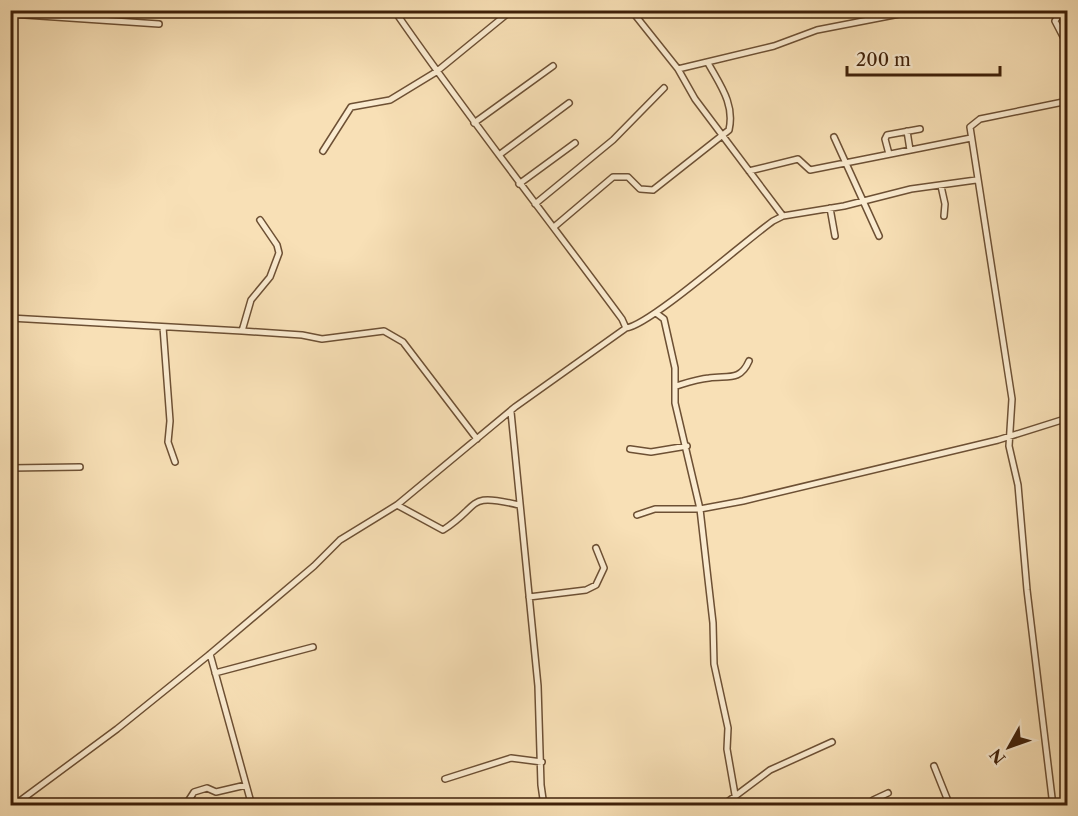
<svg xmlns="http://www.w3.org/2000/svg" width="1078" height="816" font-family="'Libre Caslon Text',serif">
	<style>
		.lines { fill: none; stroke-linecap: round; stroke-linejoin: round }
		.minor-casing { stroke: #6d5034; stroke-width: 8 }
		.minor { stroke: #faebd0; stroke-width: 5 }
	</style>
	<rect width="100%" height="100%" fill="#f8e0b6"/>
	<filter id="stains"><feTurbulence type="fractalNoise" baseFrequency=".00333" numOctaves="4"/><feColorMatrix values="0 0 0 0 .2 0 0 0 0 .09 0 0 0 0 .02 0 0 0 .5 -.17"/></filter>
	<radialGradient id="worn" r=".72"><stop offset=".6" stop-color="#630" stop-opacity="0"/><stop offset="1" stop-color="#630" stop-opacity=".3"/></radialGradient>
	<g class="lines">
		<defs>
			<path id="minor" d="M394,10C467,116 546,216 622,319L626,328
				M631,10L678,69L695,99L783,216
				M1062,10L1055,21L1068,46
				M10,14L159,24
				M678,69L774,46L817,30L920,10
				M474,123L553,66
				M907,131L910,150
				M834,137L879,236
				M323,151L351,107L390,100L436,72L507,14L506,10
				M889,154L885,139L887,135L920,129
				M499,155L569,103
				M749,171L798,159L810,170L971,138
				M519,184L575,143
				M941,186L945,204L944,216
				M535,204L613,140L664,88
				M830,208L835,236
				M554,227L613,177H628L640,189L653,190L729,130C735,104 720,85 708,63
				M656,313L664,319L675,368V403L700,509L713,623L714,664L728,728L727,749L737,806
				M10,318L242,331L302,335L322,339L384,331L403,342L477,439
				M163,327L170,421L168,442L175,462
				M242,331L251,300L270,277L279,253L277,245L260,220
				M676,386C686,383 698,379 709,378C727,375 740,382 749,361
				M511,412L538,686L541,785L544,806
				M630,449L651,452L687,446
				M10,468L80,467
				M397,505L443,530C482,505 465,492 519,505
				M637,515L655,509H700L743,501L998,440L1068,418
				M529,597L586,590L596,585L604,568L596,548
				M210,654L252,806
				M215,673L313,647
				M934,766L950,806
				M445,779L511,758L542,762
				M13,806L117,729L210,654L314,566L340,540L397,505L515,407L626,328C649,326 746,240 773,221L783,216L844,206L911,189L976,180
				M185,806L194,792L207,788L216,792L246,785
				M677,806L726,803L770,770L832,742
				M870,806L873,800L888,793
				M1053,806L1027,590L1018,485L1009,446L1012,399L970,127L980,119L1068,101"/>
		</defs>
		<use href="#minor" class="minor-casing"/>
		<use href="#minor" class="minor"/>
	</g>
	<rect width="1078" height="816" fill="none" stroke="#f8e0b6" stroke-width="36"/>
	<rect x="12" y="12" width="1054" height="792" fill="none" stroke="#3f2009" stroke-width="3"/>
	<rect x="18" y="18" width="1042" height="780" fill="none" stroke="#3f2009" stroke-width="1.5"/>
	<g transform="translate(1009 747) rotate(230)" stroke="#faebd0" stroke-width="4.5" paint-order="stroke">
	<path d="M0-4.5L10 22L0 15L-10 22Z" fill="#3f2009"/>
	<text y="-9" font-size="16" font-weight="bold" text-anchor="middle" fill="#3f2009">N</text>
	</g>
	<path d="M847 66v9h153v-9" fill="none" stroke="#3f2009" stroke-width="3"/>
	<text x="856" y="66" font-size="18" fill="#3f2009" stroke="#faebd0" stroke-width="4.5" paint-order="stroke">200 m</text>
	<rect width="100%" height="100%" filter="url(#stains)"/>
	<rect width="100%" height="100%" fill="url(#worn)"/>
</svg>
